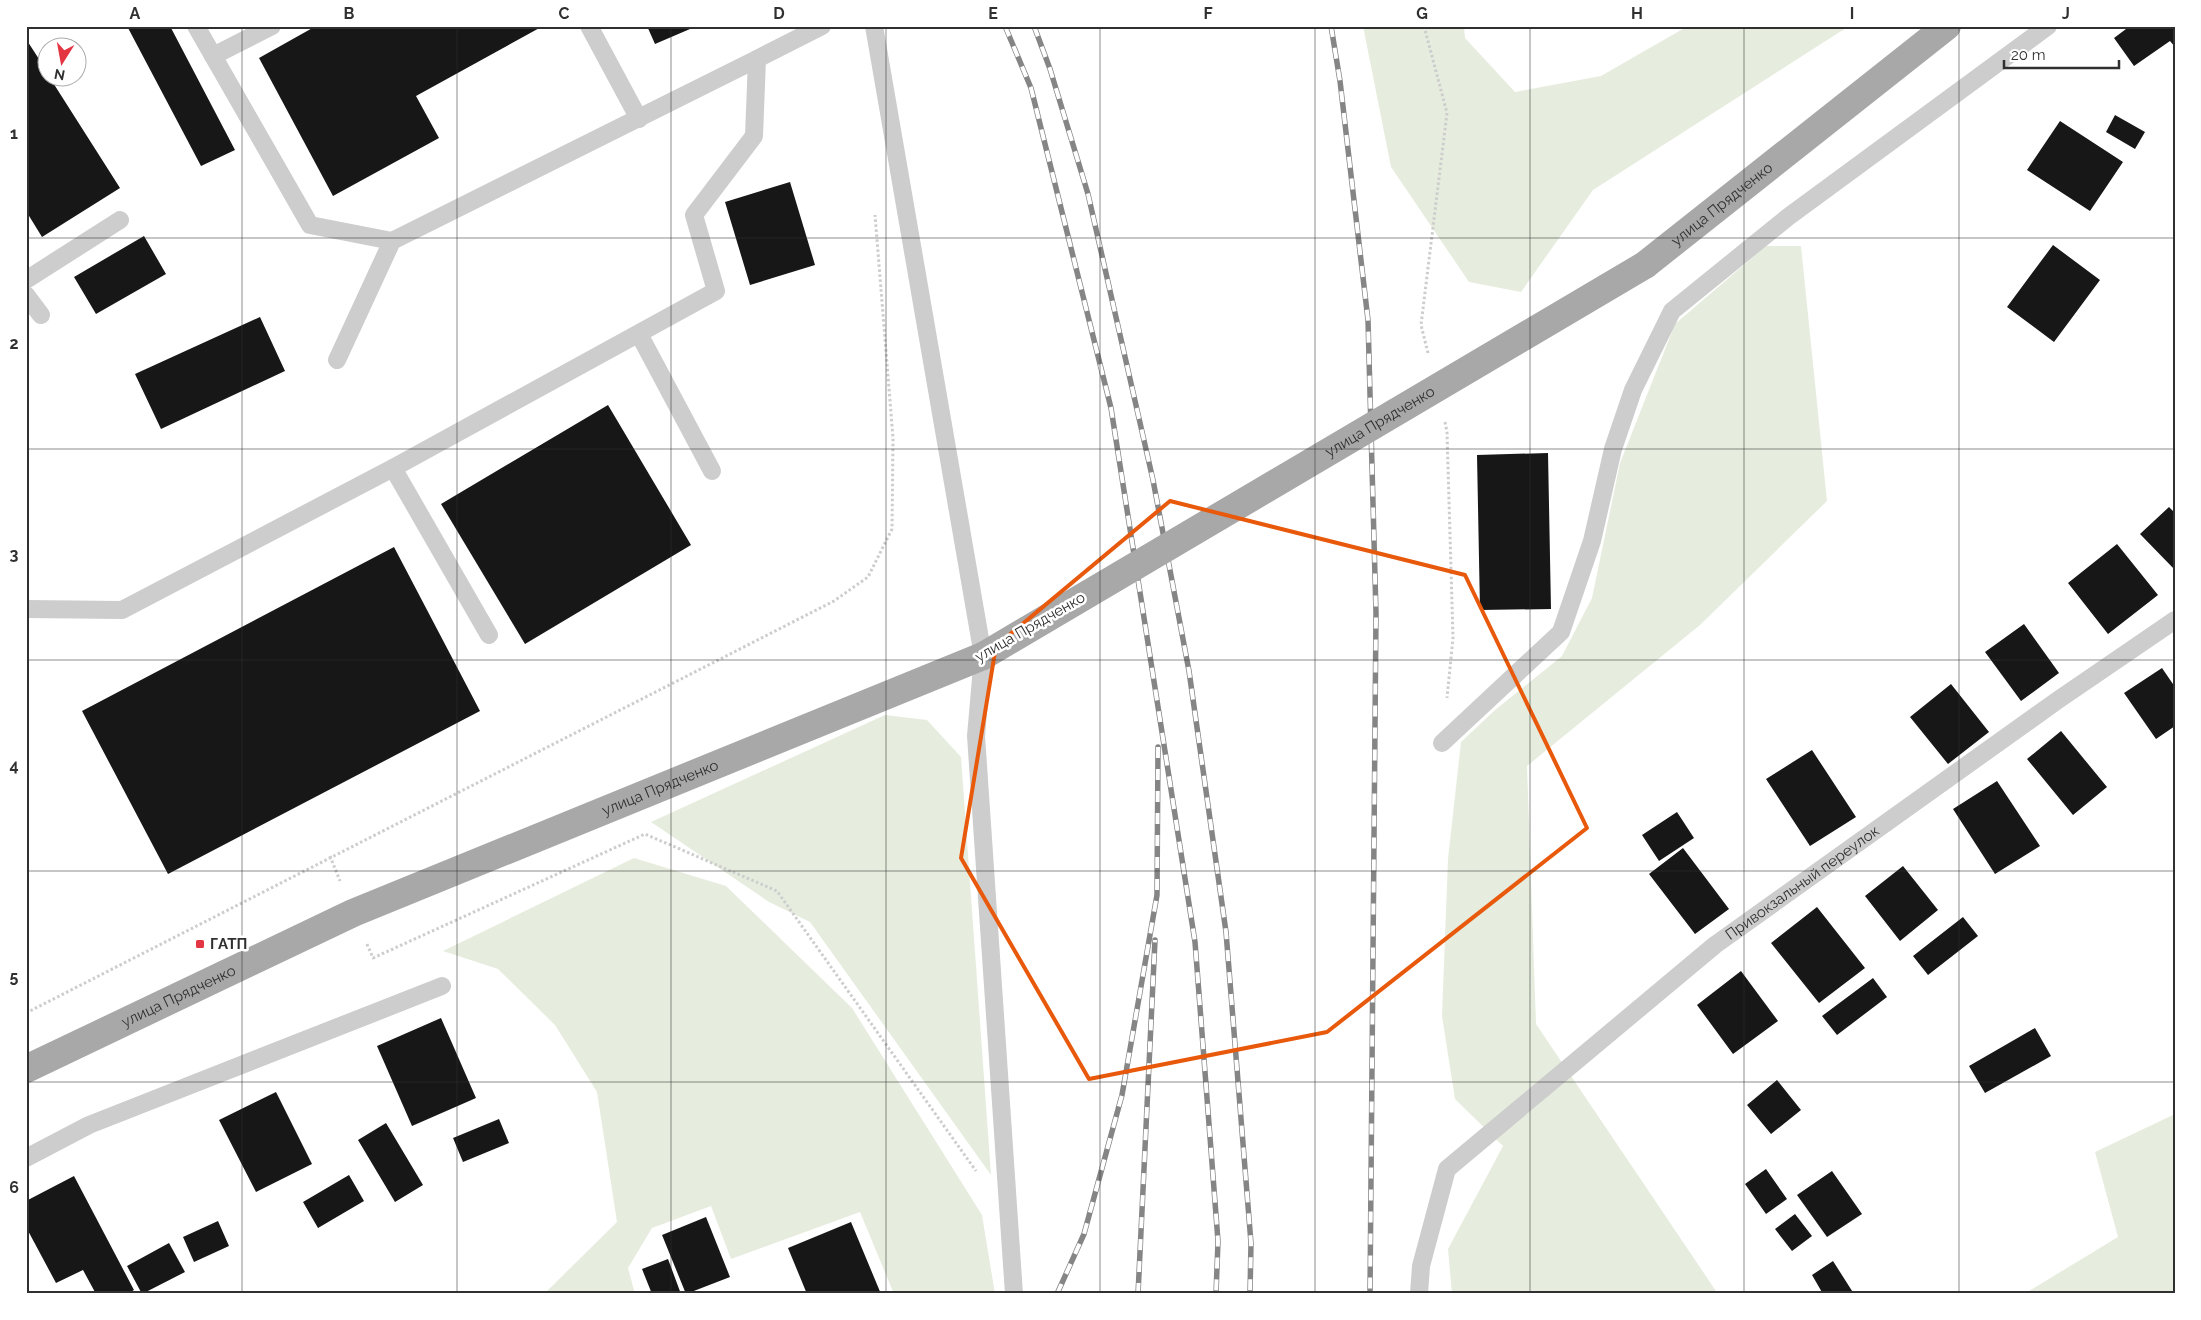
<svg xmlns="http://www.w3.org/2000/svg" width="2201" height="1320" font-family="Raleway,sans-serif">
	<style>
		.green { fill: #e6edde }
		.building { fill: #171717 }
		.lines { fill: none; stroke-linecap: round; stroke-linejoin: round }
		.path { stroke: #cdcdcd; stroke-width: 3; stroke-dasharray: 2.5 2.5; stroke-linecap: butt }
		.lane { stroke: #cdcdcd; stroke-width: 18 }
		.primary { stroke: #a8a8a8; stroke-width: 28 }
		.rail-casing { stroke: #858585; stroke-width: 5.5 }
		.rail { stroke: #fff; stroke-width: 4; stroke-dasharray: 11; stroke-linecap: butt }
		.primary-bridge { stroke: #a8a8a8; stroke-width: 28 }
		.marked { fill: none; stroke: #e8590c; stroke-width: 4; stroke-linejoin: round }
		.grid { fill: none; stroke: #303030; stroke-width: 1; stroke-opacity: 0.55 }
		.poi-dot { fill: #e43542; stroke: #fff; stroke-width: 2 }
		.labels { text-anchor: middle; stroke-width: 5; stroke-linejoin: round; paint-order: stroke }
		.street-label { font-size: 15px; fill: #303030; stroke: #fff }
		.poi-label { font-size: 15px; font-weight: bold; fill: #303030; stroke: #fff; text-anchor: start }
		.neatline { fill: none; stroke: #303030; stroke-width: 2 }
		.grid-label { font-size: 16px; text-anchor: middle; font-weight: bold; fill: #303030 }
	</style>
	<rect width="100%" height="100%" fill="#fff"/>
	<path class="green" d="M1363,26H1464L1465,38L1515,92L1601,76L1688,26H1849L1593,190L1521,292L1469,282L1391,167Z
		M1766,246H1801L1827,501L1700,625L1527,766L1536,1024L1718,1294H1452L1448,1249L1503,1146L1455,1099L1442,1016L1448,859L1461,742L1495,710L1562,656L1592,598L1620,463L1675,324Z
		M885,715L927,720L961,757L991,1175L810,922L769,902L651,822Z
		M634,858L726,886L852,1008L982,1215L995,1294H894L860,1212L731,1259L711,1206L652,1228L628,1268L635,1294H544L617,1222L597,1092L555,1025L498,969L443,951Z
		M2175,1114V1294H2024L2118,1237L2095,1152Z"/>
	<path class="building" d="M127,26H170L235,150L201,166Z
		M316,26H543L416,96L439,138L333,196L259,58Z
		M647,26H697L655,44Z
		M2130,26H2175V47L2170,41L2134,66L2114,38Z
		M26,39L48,73V78H50L120,188L42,237L26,211Z
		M2115,115L2145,132L2135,149L2106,132Z
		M2060,121L2123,162L2090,211L2027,170Z
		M790,182L815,265L750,285L725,202Z
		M144,236L166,274L96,314L74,277Z
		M2053,245L2100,280L2054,342L2007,307Z
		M260,317L285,371L161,429L135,374Z
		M608,405L691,545L525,644L441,504Z
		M1548,453L1551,609L1480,610L1477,455Z
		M2169,507L2175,513V570L2140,534Z
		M2117,544L2158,595L2108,634L2068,583Z
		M394,547L480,711L168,874L82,711Z
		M2024,624L2059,673L2021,701L1985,652Z
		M2162,668L2175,687V726L2156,739L2124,693Z
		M1951,684L1989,732L1948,764L1910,717Z
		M2061,731L2107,787L2073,815L2027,759Z
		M1812,750L1856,817L1810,846L1766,779Z
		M1997,781L2040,846L1995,874L1953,809Z
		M1677,812L1694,838L1659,861L1642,835Z
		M1683,848L1729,909L1695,934L1649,874Z
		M1903,866L1938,910L1900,941L1865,896Z
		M1817,907L1865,968L1819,1003L1771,943Z
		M1963,917L1978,936L1928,975L1913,956Z
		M1741,971L1778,1021L1733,1054L1697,1005Z
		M1873,978L1887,997L1837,1035L1822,1016Z
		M441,1018L476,1098L412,1126L377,1046Z
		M2035,1028L2051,1056L1985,1093L1969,1066Z
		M1777,1080L1801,1110L1771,1134L1747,1105Z
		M276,1092L312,1164L256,1192L219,1120Z
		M499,1119L509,1143L463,1162L453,1138Z
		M386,1123L423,1185L395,1202L358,1140Z
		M1766,1169L1787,1199L1766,1214L1745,1184Z
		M1832,1171L1862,1214L1827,1237L1797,1195Z
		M349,1175L364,1201L318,1228L303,1202Z
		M74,1176L134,1290L127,1294H96L83,1270L56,1283L26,1227V1201Z
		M1795,1214L1812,1236L1792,1251L1775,1229Z
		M706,1217L730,1277L686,1294L662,1235Z
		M218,1221L229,1246L194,1262L183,1237Z
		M851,1222L881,1294H807L788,1248Z
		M169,1243L185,1272L142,1294L127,1266Z
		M668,1259L681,1294H652L642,1269Z
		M1833,1261L1854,1294H1823L1812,1275Z"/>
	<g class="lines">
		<path class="path" d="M1424,26L1447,113L1421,325L1428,353
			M1445,422L1447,432L1453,638L1447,698
			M330,856L340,881
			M367,944L373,958L645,834L777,891L976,1171
			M26,1013L834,601L868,577L892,529L893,438L875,215"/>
		<g class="lane">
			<path d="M196,26L310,225L392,241"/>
			<path d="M589,26L639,119"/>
			<path d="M874,26L983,656L976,736L1014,1294"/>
			<path d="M213,56L272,26"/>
			<path d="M26,280L120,220"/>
			<path d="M26,295L41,315"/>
			<path d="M639,334L712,471"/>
			<path d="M337,360L392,241L757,59"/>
			<path d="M393,468L489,635"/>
			<path d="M26,609L122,610L393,468L716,291L694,215L754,136L757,59L822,26"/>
			<path d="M1442,743L1561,632L1592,541L1613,449L1633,390L1672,311L1788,217L2048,26"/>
			<path d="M26,1158L89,1125L442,986"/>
			<path id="s1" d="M1419,1294L1421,1266L1447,1169L1715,945L2058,700L2175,620"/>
		</g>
		<g class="primary">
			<path id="s2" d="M1645,265L1947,26"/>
			<path id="s3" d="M26,1069L353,913L983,656"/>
		</g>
		<defs>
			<path id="rail" d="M1005,26L1031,88L1111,408L1195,942L1218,1241L1216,1294
				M1034,26L1050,69L1088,194L1153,480L1189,671L1226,932L1251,1243L1250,1294
				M1331,26L1340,81L1368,320L1376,613L1370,1294
				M1057,1294L1084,1234L1122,1095L1157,895L1158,747
				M1138,1294L1155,940"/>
		</defs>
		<use href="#rail" class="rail-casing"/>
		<use href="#rail" class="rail"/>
		<path class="primary-bridge" id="s4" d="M983,656L1645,265"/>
	</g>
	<path class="marked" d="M1170,501L1465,575L1587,828L1327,1032L1089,1079L961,858L996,646Z"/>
	<path class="grid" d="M242,26V1294M457,26V1294M671,26V1294M886,26V1294M1100,26V1294M1315,26V1294M1530,26V1294M1744,26V1294M1959,26V1294M26,238H2175M26,449H2175M26,660H2175M26,871H2175M26,1082H2175"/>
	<rect class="poi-dot" x="195" y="939" width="10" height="10" rx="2.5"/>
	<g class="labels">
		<g class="street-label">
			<text dy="5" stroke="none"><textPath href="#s2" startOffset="98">улица Прядченко</textPath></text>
			<text dy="5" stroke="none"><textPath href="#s4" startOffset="461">улица Прядченко</textPath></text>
			<text transform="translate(1030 627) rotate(-30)" y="5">улица Прядченко</text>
			<text dy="5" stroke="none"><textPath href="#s3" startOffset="694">улица Прядченко</textPath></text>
			<text dy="5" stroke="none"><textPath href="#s1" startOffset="585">Привокзальный переулок</textPath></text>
			<text dy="5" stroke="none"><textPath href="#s3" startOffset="169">улица Прядченко</textPath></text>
		</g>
		<g class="poi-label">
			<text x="210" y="949">ГАТП</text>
		</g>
	</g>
	<rect width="2201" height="1320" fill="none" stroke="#ffffff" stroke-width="55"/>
	<g transform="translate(62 62) rotate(191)"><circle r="24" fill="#ffffff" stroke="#acacac"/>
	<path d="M0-4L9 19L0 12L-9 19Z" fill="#e43542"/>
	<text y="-8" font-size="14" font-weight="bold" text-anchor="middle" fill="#303030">N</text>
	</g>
	<path d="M2004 60v8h115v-8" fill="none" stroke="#303030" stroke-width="2.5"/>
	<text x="2011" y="60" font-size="15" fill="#303030" stroke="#ffffff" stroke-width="4" paint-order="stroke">20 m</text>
	<rect x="28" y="28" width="2146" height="1264" class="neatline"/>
	<g class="grid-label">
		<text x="135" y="19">A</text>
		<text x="349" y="19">B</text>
		<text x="564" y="19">C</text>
		<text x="779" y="19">D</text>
		<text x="993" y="19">E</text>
		<text x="1208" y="19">F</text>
		<text x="1422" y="19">G</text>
		<text x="1637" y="19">H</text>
		<text x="1852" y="19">I</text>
		<text x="2066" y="19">J</text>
		<text x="14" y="139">1</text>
		<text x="14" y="349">2</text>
		<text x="14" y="560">3</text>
		<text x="14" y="771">4</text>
		<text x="14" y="982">5</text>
		<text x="14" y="1193">6</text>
	</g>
</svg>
